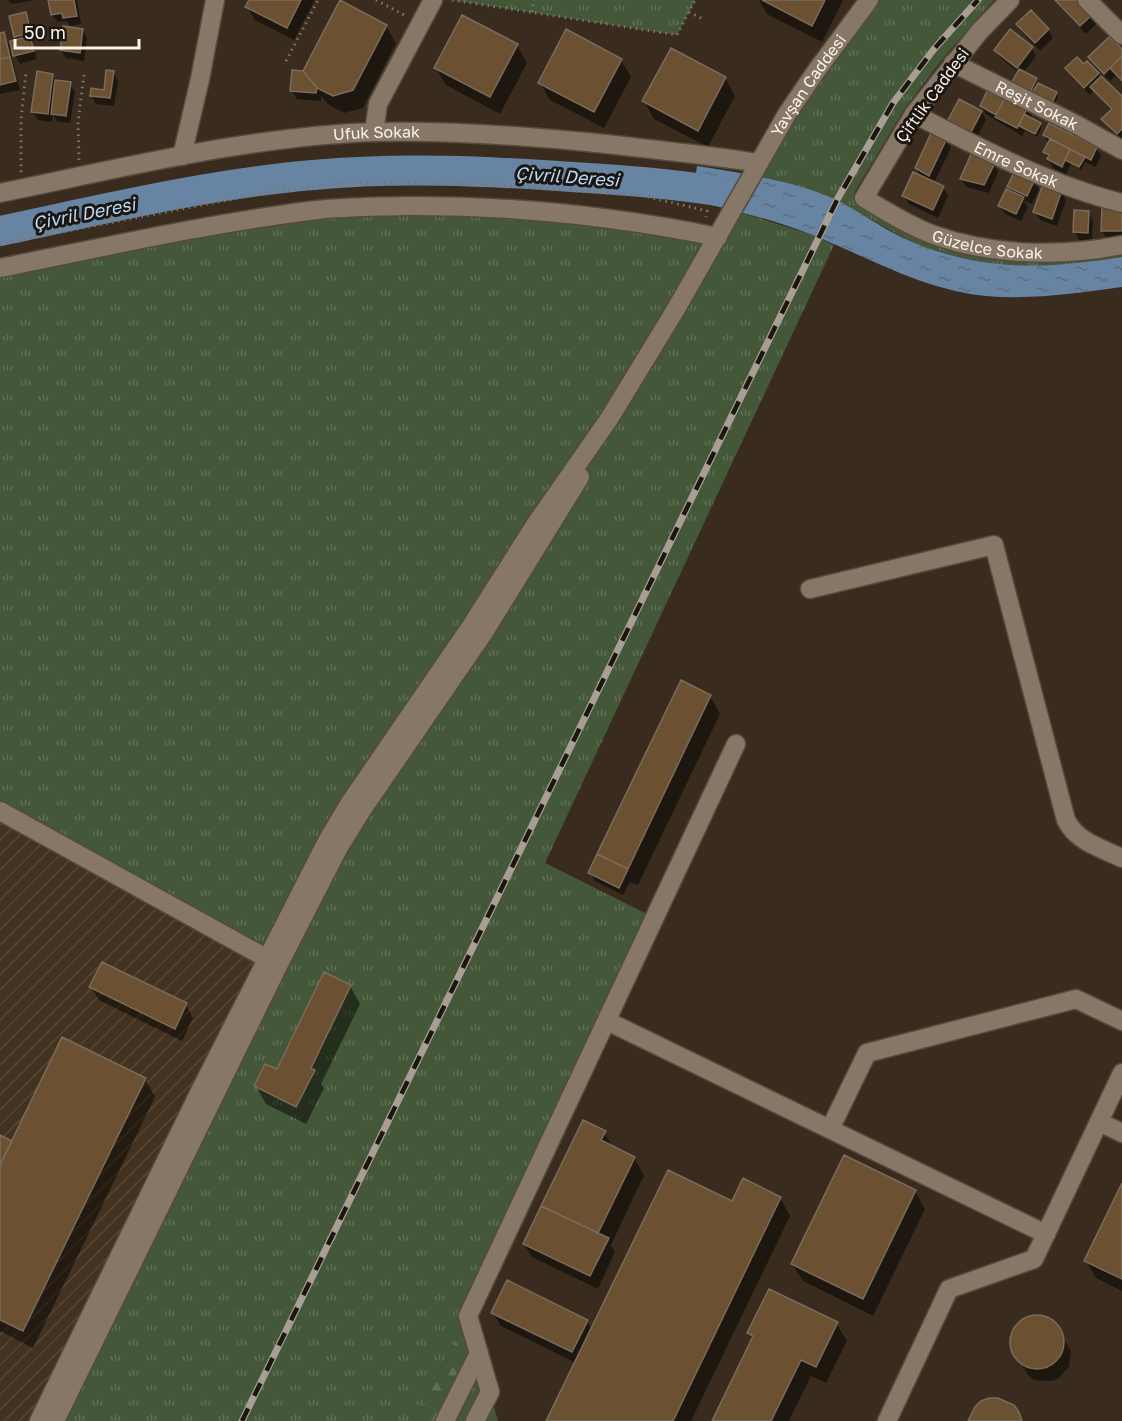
<svg xmlns="http://www.w3.org/2000/svg" width="1122" height="1421" font-family="'Golos Text',sans-serif">
	<style>
		.industrial { fill: url(#industrial-furrows) }
		.grass { fill: url(#grass-tufts) }
		.forest { fill: url(#forest-firs) }
		.water { fill: url(#water-ripples) }
		.shadow { fill: #0007 }
		.lines { fill: none; stroke-linecap: round; stroke-linejoin: round }
		.river { stroke: #6784a2; stroke-width: 30 }
		.building { fill: #6b5132; stroke: #796c5c; stroke-width: 1.5 }
		.minor-casing { stroke: #554a3d; stroke-width: 21 }
		.path { stroke: #807569; stroke-width: 3; stroke-dasharray: 1.5 4.5; stroke-linecap: butt }
		.minor { stroke: #867767; stroke-width: 18 }
		.rail-casing { stroke: #a89e93; stroke-width: 7 }
		.rail { stroke: #1b1610; stroke-width: 4.5; stroke-dasharray: 14; stroke-linecap: butt }
		.labels { text-anchor: middle; stroke-width: 6; stroke-linejoin: round; paint-order: stroke }
		.street-label { font-size: 16px; fill: #fbf3ea; stroke: #1b1610 }
		.water-label { font-size: 18px; font-style: italic; fill: #bbd7f6; stroke: #1b1610 }
	</style>
	<defs>
		<pattern id="industrial-furrows" width="10" height="10" patternUnits="userSpaceOnUse" patternTransform="scale(1.5)"><rect width="10" height="10" fill="#43321f"/><path d="M-1 1l2-2M0 10L10 0M9 11l2-2" fill="none" stroke="#564635"/></pattern>
		<pattern id="grass-tufts" width="24" height="20" patternUnits="userSpaceOnUse" patternTransform="scale(1.5)"><rect width="24" height="20" fill="#445738"/><path d="M3 7l-1-3M5 7V3M7 7l1-3M15 17l-1-3M17 17v-4M19 17l1-3" fill="none" stroke="#607055"/></pattern>
		<pattern id="forest-firs" width="22" height="20" patternUnits="userSpaceOnUse" patternTransform="scale(1.5)"><rect width="22" height="20" fill="#445738"/><path d="M5 1l3.5 6h-7zM16 11l3.5 6h-7z" fill="#607055"/></pattern>
		<pattern id="water-ripples" width="26" height="14" patternUnits="userSpaceOnUse" patternTransform="scale(1.5)"><rect width="26" height="14" fill="#6784a2"/><path d="M2 4q2-2 4 0t4 0M15 11q2-2 4 0t4 0" fill="none" stroke="#5c6c7d"/></pattern>
	</defs>
	<rect width="100%" height="100%" fill="#392c1f"/>
	<path class="industrial" d="M0,811L266,958L39,1421H0Z"/>
	<path class="grass" d="M452,0H695L677,35Z
		M869,0H994L944,57L905,108L854,193L899,219L968,245H1122V257C1100,260 1077,265 1054,266C1012,268 967,262 928,248C899,238 875,220 847,206C818,191 784,182 752,175Z
		M449,206L718,237L732,210L810,234L834,245L545,863L655,918L468,1316L415,1421H55L279,964L0,811V268L187,231Z"/>
	<path class="forest" d="M468,1316L498,1421H415Z"/>
	<path class="water" d="M697,166C740,173 791,180 830,197C850,206 868,218 886,229C907,241 931,250 954,256C1012,271 1064,266 1122,257V287C1078,293 1031,300 986,296C923,290 868,257 810,234C772,219 731,210 692,200Z"/>
	<path class="shadow" d="M8,0H35L11,4Z
		M50,0H77L81,24L70,26L67,21L57,22L52,14Z
		M250,0H315L294,40L255,20L247,7Z
		M759,0H843L822,42L767,14Z
		M1054,0H1078L1097,23L1086,34Z
		M1031,12L1048,30L1053,38L1040,51L1023,33L1018,25Z
		M25,14L30,22L35,41L32,42L37,59L20,64L15,55L18,41L15,36Z
		M386,26L396,43L363,108L344,113L329,105L321,96V101L297,99L292,91L303,73Z
		M83,30L87,38L84,61L66,58L61,50Z
		M3,33L8,42L20,90L0,94V34Z
		M517,45L527,63L500,114L446,85L436,68Z
		M1032,48L1036,56L1023,73L1036,79L1039,85L1056,93L1058,97L1053,108L1033,102L1019,73L1001,58L996,50Z
		M1122,52V82L1115,76L1110,81L1095,66L1090,58Z
		M621,60L631,77L604,128L550,100L540,83Z
		M1087,63L1122,98V142L1108,127L1103,119L1112,111L1094,91L1090,95L1072,77L1067,68L1084,66Z
		M113,72L118,81L114,106L96,104L91,95L105,91Z
		M52,75L56,82L70,84L75,92L70,123L57,122L53,114L52,122L38,120L33,112Z
		M725,78L735,96L708,147L654,119L644,101Z
		M990,89L1027,108L1032,116L1031,119L1040,124L1042,127L1037,137L1025,131L1022,136L982,112L986,120L975,141L954,131L960,101L986,114L981,106Z
		M1044,135L1096,148L1101,156L1096,167L1085,162L1081,170L1071,164L1066,174L1053,168L1048,159L1045,152L1049,144Z
		M946,139L951,148L934,183L943,187L948,196L938,218L909,204L904,196L921,177L916,168Z
		M994,164L998,172L989,193L966,187L961,179Z
		M1034,180L1039,189L1032,204L1023,200L1028,207L1021,221L1005,214L1000,206L1012,194L1008,187Z
		M1061,191L1066,200L1057,226L1040,220L1035,212Z
		M1088,212L1093,221L1092,241L1079,240L1074,231Z
		M1122,212V239H1107L1102,230Z
		M710,696L720,714L638,885L630,882L623,895L595,881L590,873Z
		M325,974L350,986L360,1004L321,1084L324,1088L306,1124L266,1104L256,1086L277,1071Z
		M91,987L186,1005L193,1018L182,1041L99,1000Z
		M63,1039L145,1079L155,1097L33,1348L0,1331V1137L13,1143Z
		M604,1132L613,1148L634,1158L644,1175L611,1245L615,1252L598,1289L532,1257L524,1244Z
		M1122,1187V1291L1096,1278L1086,1261Z
		M915,1191L925,1209L873,1316L803,1281L792,1264Z
		M780,1198L790,1216L691,1421H548L576,1363L501,1326L493,1313L587,1321L592,1330Z
		M1031,1316H1039L1054,1323L1071,1351L1069,1367L1058,1379L1051,1381L1034,1380L1028,1375L1011,1347L1013,1331L1024,1319Z
		M836,1323L847,1341L826,1383L811,1376L789,1421H714L753,1340L749,1333Z"/>
	<g class="lines">
		<path class="river" d="M0,231C104,209 208,184 313,175C400,167 486,171 572,177C626,180 681,184 735,194"/>
	</g>
	<path class="building" d="M48,0H74L77,16L63,18L62,13L51,15Z
		M249,0H301L287,28L245,7Z
		M340,0L387,25L353,90L333,96L317,88L303,71Z
		M762,0H825L812,26Z
		M1055,0H1080L1094,13L1080,26Z
		M1031,10L1049,29L1035,43L1016,24Z
		M26,12L31,33L14,37L9,16Z
		M462,15L518,44L490,97L434,68Z
		M63,26L83,29L80,53L60,50Z
		M566,29L622,59L594,112L538,83Z
		M1010,29L1033,47L1017,68L994,50Z
		M4,32L10,57L0,59V33Z
		M30,36L34,51L13,56L10,41Z
		M1109,37L1122,49V56L1104,74L1088,57Z
		M671,48L726,77L698,131L642,101Z
		M1122,56V81L1110,68Z
		M10,57L16,81L0,85V59Z
		M1077,57L1084,64L1087,61L1099,73L1084,88L1065,68Z
		M1019,69L1037,78L1029,95L1010,86Z
		M106,70L114,71L110,98L90,96L91,88L104,90Z
		M292,70L303,71L317,88L316,93L290,91Z
		M37,71L53,74L48,114L31,112Z
		M1101,76L1122,96V129L1117,134L1101,119L1112,109L1090,87Z
		M55,80L71,82L66,116L51,114Z
		M1038,83L1057,92L1051,105L1031,95Z
		M989,87L1006,96L996,115L980,106Z
		M1006,96L1028,107L1017,128L995,117Z
		M959,99L982,111L970,134L947,122Z
		M1024,114L1041,123L1035,134L1019,126Z
		M1049,123L1097,147L1091,160L1043,135Z
		M932,131L947,138L929,176L915,168Z
		M1050,139L1070,149L1062,167L1047,159L1049,155L1043,152Z
		M1070,149L1085,157L1079,167L1065,160Z
		M972,152L995,163L984,185L960,179Z
		M1015,170L1035,179L1027,196L1007,187Z
		M913,172L944,186L933,210L902,196Z
		M1043,184L1062,190L1052,219L1033,212Z
		M1006,189L1024,197L1016,214L998,206Z
		M1102,207L1122,210V231H1101Z
		M1074,210L1089,211L1088,233L1073,232Z
		M681,680L711,695L628,869L597,854Z
		M597,854L628,869L619,888L588,873Z
		M102,962L187,1003L175,1029L89,987Z
		M324,972L351,985L311,1068L315,1070L296,1107L254,1086L265,1064L277,1069Z
		M62,1037L146,1078L23,1331L0,1320V1165Z
		M583,1120L606,1131L601,1140L635,1157L598,1233L541,1206Z
		M0,1135L12,1141L0,1165Z
		M844,1155L916,1190L863,1299L791,1264Z
		M668,1170L732,1201L743,1178L781,1197L673,1421H546Z
		M1122,1183V1279L1084,1261Z
		M541,1206L609,1238L590,1276L523,1244Z
		M507,1280L588,1320L572,1352L491,1313Z
		M769,1289L838,1322L816,1367L801,1360L771,1421H712L753,1336L747,1333Z
		M1010 1342a27 27 0 1 1 54 0a27 27 0 1 1-54 0Z
		M989,1398H998L1014,1405L1019,1412L1022,1421H968L975,1407L981,1401Z"/>
	<g class="lines">
		<defs>
			<g id="minor">
				<path id="s1" d="M1010,0L979,32L914,114L864,198C886,211 909,226 934,235C993,256 1061,257 1122,245"/>
				<path d="M1087,0L1122,35"/>
				<path id="s2" d="M953,63L1077,125L1122,150"/>
				<path id="s3" d="M914,114C980,148 1049,185 1122,203"/>
				<path d="M374,132L378,104L433,0"/>
				<path d="M182,156L200,79L215,0"/>
				<path id="s4" d="M0,193C122,168 251,136 375,132C452,130 529,136 606,144C657,150 708,155 759,163"/>
				<path d="M0,268C105,247 210,223 317,210C345,207 374,207 403,206C509,205 614,216 718,237"/>
				<path d="M810,589L994,545L1066,820C1077,842 1101,848 1122,858"/>
				<path d="M0,811L266,958"/>
				<path d="M607,1021L1046,1234"/>
				<path d="M1099,1122L1122,1133"/>
				<path d="M830,1129L867,1053L1076,999L1122,1021"/>
				<path id="s5" d="M39,1421L199,1093L327,841L349,804L471,626L535,525L609,419L676,309L787,114L817,70L869,0"/>
				<path d="M55,1421L279,964L339,847L362,810L483,634L580,477"/>
				<path d="M445,1421L479,1353"/>
				<path d="M475,1421L490,1392L468,1316L736,744"/>
				<path d="M887,1421L949,1289L1034,1259L1122,1073"/>
			</g>
		</defs>
		<use href="#minor" class="minor-casing"/>
		<path class="path" d="M376,0L406,16
			M452,0L677,35L695,0
			M532,12L534,0
			M689,12L705,20
			M286,61L318,0
			M79,160L78,122L84,75
			M21,172V120L26,72
			M0,244L275,191L348,183L483,184L644,196L707,211L706,217"/>
		<use href="#minor" class="minor"/>
		<defs>
			<path id="rail" d="M242,1421L838,198L893,103L934,49L978,0"/>
		</defs>
		<use href="#rail" class="rail-casing"/>
		<use href="#rail" class="rail"/>
	</g>
	<g class="labels">
		<g class="street-label">
			<text dy="6" stroke="none"><textPath href="#s5" startOffset="1544">Yavşan Caddesi</textPath></text>
			<text transform="translate(932 95) rotate(-54)" y="6">Çiftlik Caddesi</text>
			<text dy="6" stroke="none"><textPath href="#s2" startOffset="94">Reşit Sokak</textPath></text>
			<text dy="6" stroke="none"><textPath href="#s4" startOffset="382">Ufuk Sokak</textPath></text>
			<text dy="6" stroke="none"><textPath href="#s3" startOffset="114">Emre Sokak</textPath></text>
			<text dy="6" stroke="none"><textPath href="#s1" startOffset="381">Güzelce Sokak</textPath></text>
		</g>
		<g class="water-label">
			<text transform="translate(567 177) rotate(4)" y="6">Çivril Deresi</text>
			<text transform="translate(84 214) rotate(-11)" y="6">Çivril Deresi</text>
		</g>
	</g>
	<path d="M15 39v9h124v-9" fill="none" stroke="#fbf3ea" stroke-width="3"/>
	<text x="24" y="39" font-size="18" fill="#fbf3ea" stroke="#1b1610" stroke-width="4.5" paint-order="stroke">50 m</text>
</svg>
